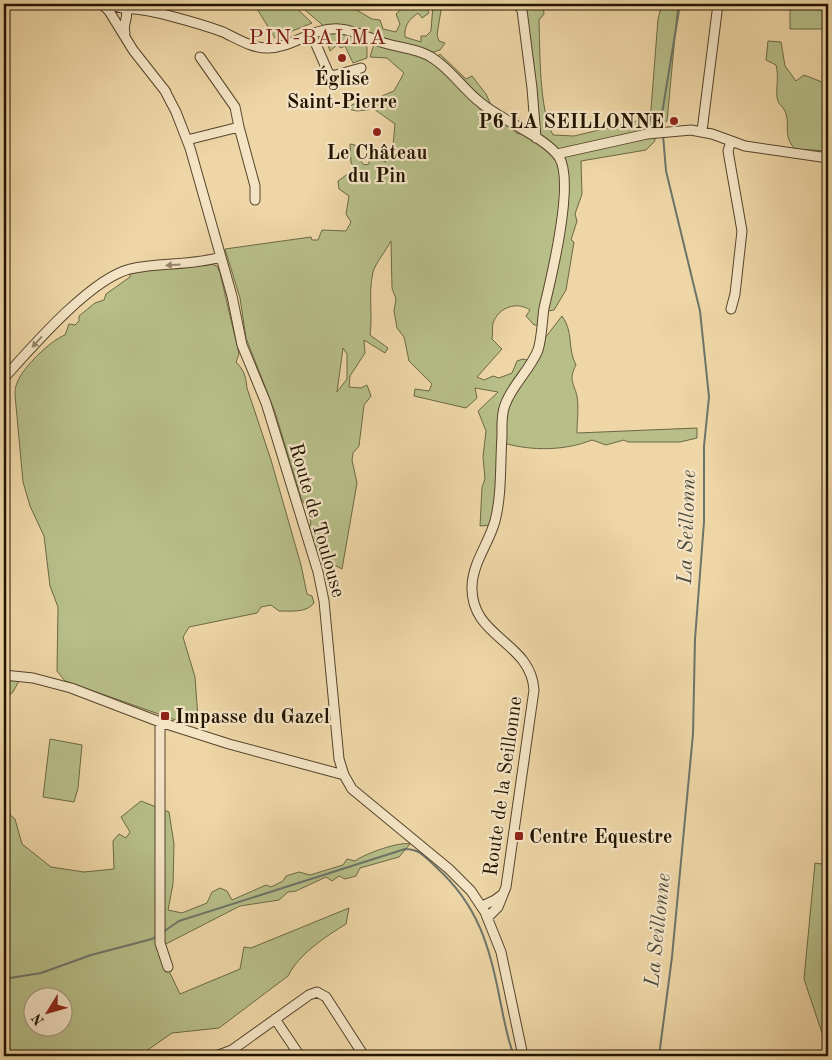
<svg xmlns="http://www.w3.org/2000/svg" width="832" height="1060" font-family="'Old Standard TT',serif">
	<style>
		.green { fill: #b7be88; stroke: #6c6844; fill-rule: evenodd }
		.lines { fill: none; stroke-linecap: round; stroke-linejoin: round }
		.stream { stroke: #6c756a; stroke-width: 2 }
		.minor-casing { stroke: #55442a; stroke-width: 11 }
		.minor { stroke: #f4e4c5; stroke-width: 9 }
		.oneway { fill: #96866c }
		.poi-dot { fill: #8f2418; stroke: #f4e4c5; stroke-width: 2 }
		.labels { text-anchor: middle; stroke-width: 4.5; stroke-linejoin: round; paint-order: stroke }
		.poi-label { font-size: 20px; font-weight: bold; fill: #221300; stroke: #f4e4c5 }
		.street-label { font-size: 20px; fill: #221300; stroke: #f4e4c5 }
		.water-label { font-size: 21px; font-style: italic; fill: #4d4c3e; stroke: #f4e4c5 }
		.quarter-label { font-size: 22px; letter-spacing: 1px; fill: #7a1f14; stroke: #f4e4c5 }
	</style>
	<rect width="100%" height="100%" fill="#eed6a6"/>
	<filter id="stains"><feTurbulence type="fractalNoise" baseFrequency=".004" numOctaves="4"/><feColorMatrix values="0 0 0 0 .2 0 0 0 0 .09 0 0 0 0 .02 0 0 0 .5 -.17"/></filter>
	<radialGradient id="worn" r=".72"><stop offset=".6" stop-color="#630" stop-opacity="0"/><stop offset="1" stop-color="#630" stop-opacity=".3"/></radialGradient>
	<path class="green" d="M254,4H292L312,23L275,38Z
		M298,4H346L372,19L380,20L383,29L396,32L400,24L396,14C405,5 411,4 421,10L427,9L429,13L422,18L418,13C409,20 404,25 405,37L421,42V36H426L431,31L433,4H442L437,35L439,41L445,43L440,50L430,53L437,57L440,54L466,79L472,76L486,94L497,118L518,134L530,131L533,125L521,7L523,4H543L544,14L539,20C540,49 539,111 553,135L574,136L641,120L650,122L658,19L662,4H678L667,121L654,130L655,141L646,150L581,161L582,194L575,214L577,221L571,240L574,242L566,290L554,310L542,312L540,325H534L526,316L530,310C517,301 499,307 493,323C492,327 493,334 492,339L502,349L477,377L484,380L493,376L499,378L512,373L517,361L523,359L536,362L545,338L562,316C574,332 567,349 576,365C568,380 574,383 577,396C579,408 577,422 577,433L697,428V438L680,442H628L624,440L606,445L592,440C564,451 532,451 503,443C493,471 499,497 492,525L480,526L482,487L485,479L483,457L486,431L478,411L498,392L475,388L477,398L466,408L414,396L415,389L429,391L432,384L409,361L404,337L397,328L394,311L396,299L392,288L391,241C386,251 376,262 373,272C368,294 373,314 370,335L388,348L385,353L364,340L365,353L350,376L349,387L361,388L367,385L371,396L364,405L359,446L353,453L352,460L357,483L342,569L329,562L319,565L309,527L311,523L308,511L301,498L275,412L246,338L240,298L225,249L311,237L312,240H318L322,230L346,231L351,222L346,214L349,196L339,189L338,181L349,173L358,175L359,173L351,163L350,144L355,145L357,156L364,165L369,164V156L374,155L385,162L392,157L395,124L374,109L357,111L348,109L353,104H371L377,98L394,91L404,73L387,58L370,57L374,44L383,46L384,40L326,28ZM343,348L347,354V379L337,392Z
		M790,4H828V29H790Z
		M338,32L362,39L367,47V58L353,63L345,46L341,48L337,45L330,51L324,34Z
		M768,41L781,42L785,66L796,81L804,75L822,82L828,75V151L795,149C782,135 791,125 785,111C782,105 778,105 777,97C776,86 779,77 776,65L766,60Z
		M211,264L217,266L220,273L239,354L236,362C244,370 246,377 247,388L271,460L301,565L307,594L312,596L314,603C307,613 290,611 279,611L271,605L261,607L257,613L189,627L183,637L195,677L198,718L194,722L189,720L187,724L65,681L57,671L58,607L50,586L44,536L30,506L23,482L15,395C15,392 15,387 17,383C22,368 51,340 65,335L69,324L75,325L79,321V316L95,303L104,300L106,294L130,277V272Z
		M4,677L20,679L13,692L4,700Z
		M50,739L82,745L78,788L74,802L43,797Z
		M4,767L9,778L10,815L15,819L22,844L51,867L84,872L114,869L113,841L119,834L126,838L130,832L121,817L141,801L169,812L174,844L173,884L168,910L182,913L207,903L212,892L220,888L227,891L232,900L266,885L271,887L283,881L286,876L299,872L310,875L343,865L347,859L355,861C364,854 400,841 410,844L399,857L360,868L356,876L345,879L339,876L332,881L326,877L296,891L288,892L279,900L240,906L158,948L180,994L240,969L244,947L251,948L349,908L346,924C325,937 299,954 288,976L219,1028L172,1033L139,1056H4ZM32,998H62V1028H32Z
		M815,863L828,865V1051L804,979Z"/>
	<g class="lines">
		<path class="stream" d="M662,130L661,120L680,4
			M163,932L179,921L405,849C420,849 425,857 436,867C478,905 490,947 500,1000C504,1019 507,1038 514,1056
			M4,979L41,973L91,955L152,939L157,936
			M659,1056L672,957L693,734L695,639L704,522V446L709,397L700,311L666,171L663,135"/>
		<defs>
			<path id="minor" d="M102,4L109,11L133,50L166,92
				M106,4L126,9C129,18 122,24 125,33
				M517,4L522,10L532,88L536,138
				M126,9C145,7 204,25 223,32C238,39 251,48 268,48C293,48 312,27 339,29C355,30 369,38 384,43C401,48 420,49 434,59C452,71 464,90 481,103C501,120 545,137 559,157C575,182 551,279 544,308C542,322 542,337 538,350C530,370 512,385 505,405C501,415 502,426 502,436C500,464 502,494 495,521C489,543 473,562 472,586C470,638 531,641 534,690L506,887L498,907L488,917
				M311,33L328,72L332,76L361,68
				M164,89L176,112L190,148L232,296L242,345L266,403L318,572L324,601L339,759L344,775L352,789L449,869L471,891L485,912L501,952L523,1056
				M239,127L255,186V200
				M702,131L718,4
				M187,140L239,127L235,107L200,57
				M731,141L728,151L742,231L735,294L731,309
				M557,154L647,134L691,130L712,134L745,146L828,158
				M4,378C31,348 90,279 130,269C160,262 191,266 221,257
				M4,675L33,678L71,688L160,722L229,744L344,775
				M160,722V943L168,967
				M482,906L495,900L503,894
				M275,1019L300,1056
				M216,1056L232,1050L309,995L317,992L326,997L364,1056"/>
		</defs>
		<use href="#minor" class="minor-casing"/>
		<use href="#minor" class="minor"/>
	</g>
	<defs><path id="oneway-solid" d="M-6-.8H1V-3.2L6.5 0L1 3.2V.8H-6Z" transform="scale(1.25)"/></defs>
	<g class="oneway">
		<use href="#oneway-solid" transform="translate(173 265) rotate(176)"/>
		<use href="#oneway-solid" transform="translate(37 342) rotate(132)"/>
	</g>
	<g class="poi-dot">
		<circle cx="342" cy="58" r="5"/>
		<circle cx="674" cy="121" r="5"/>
		<circle cx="377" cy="132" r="5"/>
		<rect x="160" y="711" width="10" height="10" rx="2.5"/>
		<rect x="514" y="831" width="10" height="10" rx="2.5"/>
	</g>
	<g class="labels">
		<g class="poi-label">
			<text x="342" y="85">Église<tspan x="342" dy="23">Saint-Pierre</tspan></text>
			<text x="664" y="128" text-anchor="end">P6 LA SEILLONNE</text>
			<text x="377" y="159">Le Château<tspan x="377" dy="23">du Pin</tspan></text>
			<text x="175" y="723" text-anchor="start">Impasse du Gazel</text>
			<text x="529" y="843" text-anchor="start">Centre Equestre</text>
		</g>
		<g class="street-label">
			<text transform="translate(318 520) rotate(74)" y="7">Route de Toulouse</text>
			<text transform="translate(502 786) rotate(-82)" y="7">Route de la Seillonne</text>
		</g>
		<g class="water-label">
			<text transform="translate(686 527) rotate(-88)" y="7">La Seillonne</text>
			<text transform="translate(657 930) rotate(-84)" y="7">La Seillonne</text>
		</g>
		<g class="quarter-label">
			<text x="318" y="44">PIN-BALMA</text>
		</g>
	</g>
	<rect width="832" height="1060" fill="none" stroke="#eed6a6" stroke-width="20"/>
	<rect x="5" y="5" width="822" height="1050" fill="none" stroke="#221300" stroke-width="2.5"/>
	<rect x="10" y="10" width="812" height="1040" fill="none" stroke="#221300"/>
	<g transform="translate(48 1012) rotate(233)"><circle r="24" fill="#f4e4c5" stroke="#a09076"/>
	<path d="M0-4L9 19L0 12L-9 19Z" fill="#8f2418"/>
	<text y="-8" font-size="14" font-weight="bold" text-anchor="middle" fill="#221300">N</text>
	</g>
	<rect width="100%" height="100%" filter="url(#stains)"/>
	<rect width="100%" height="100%" fill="url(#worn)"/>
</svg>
